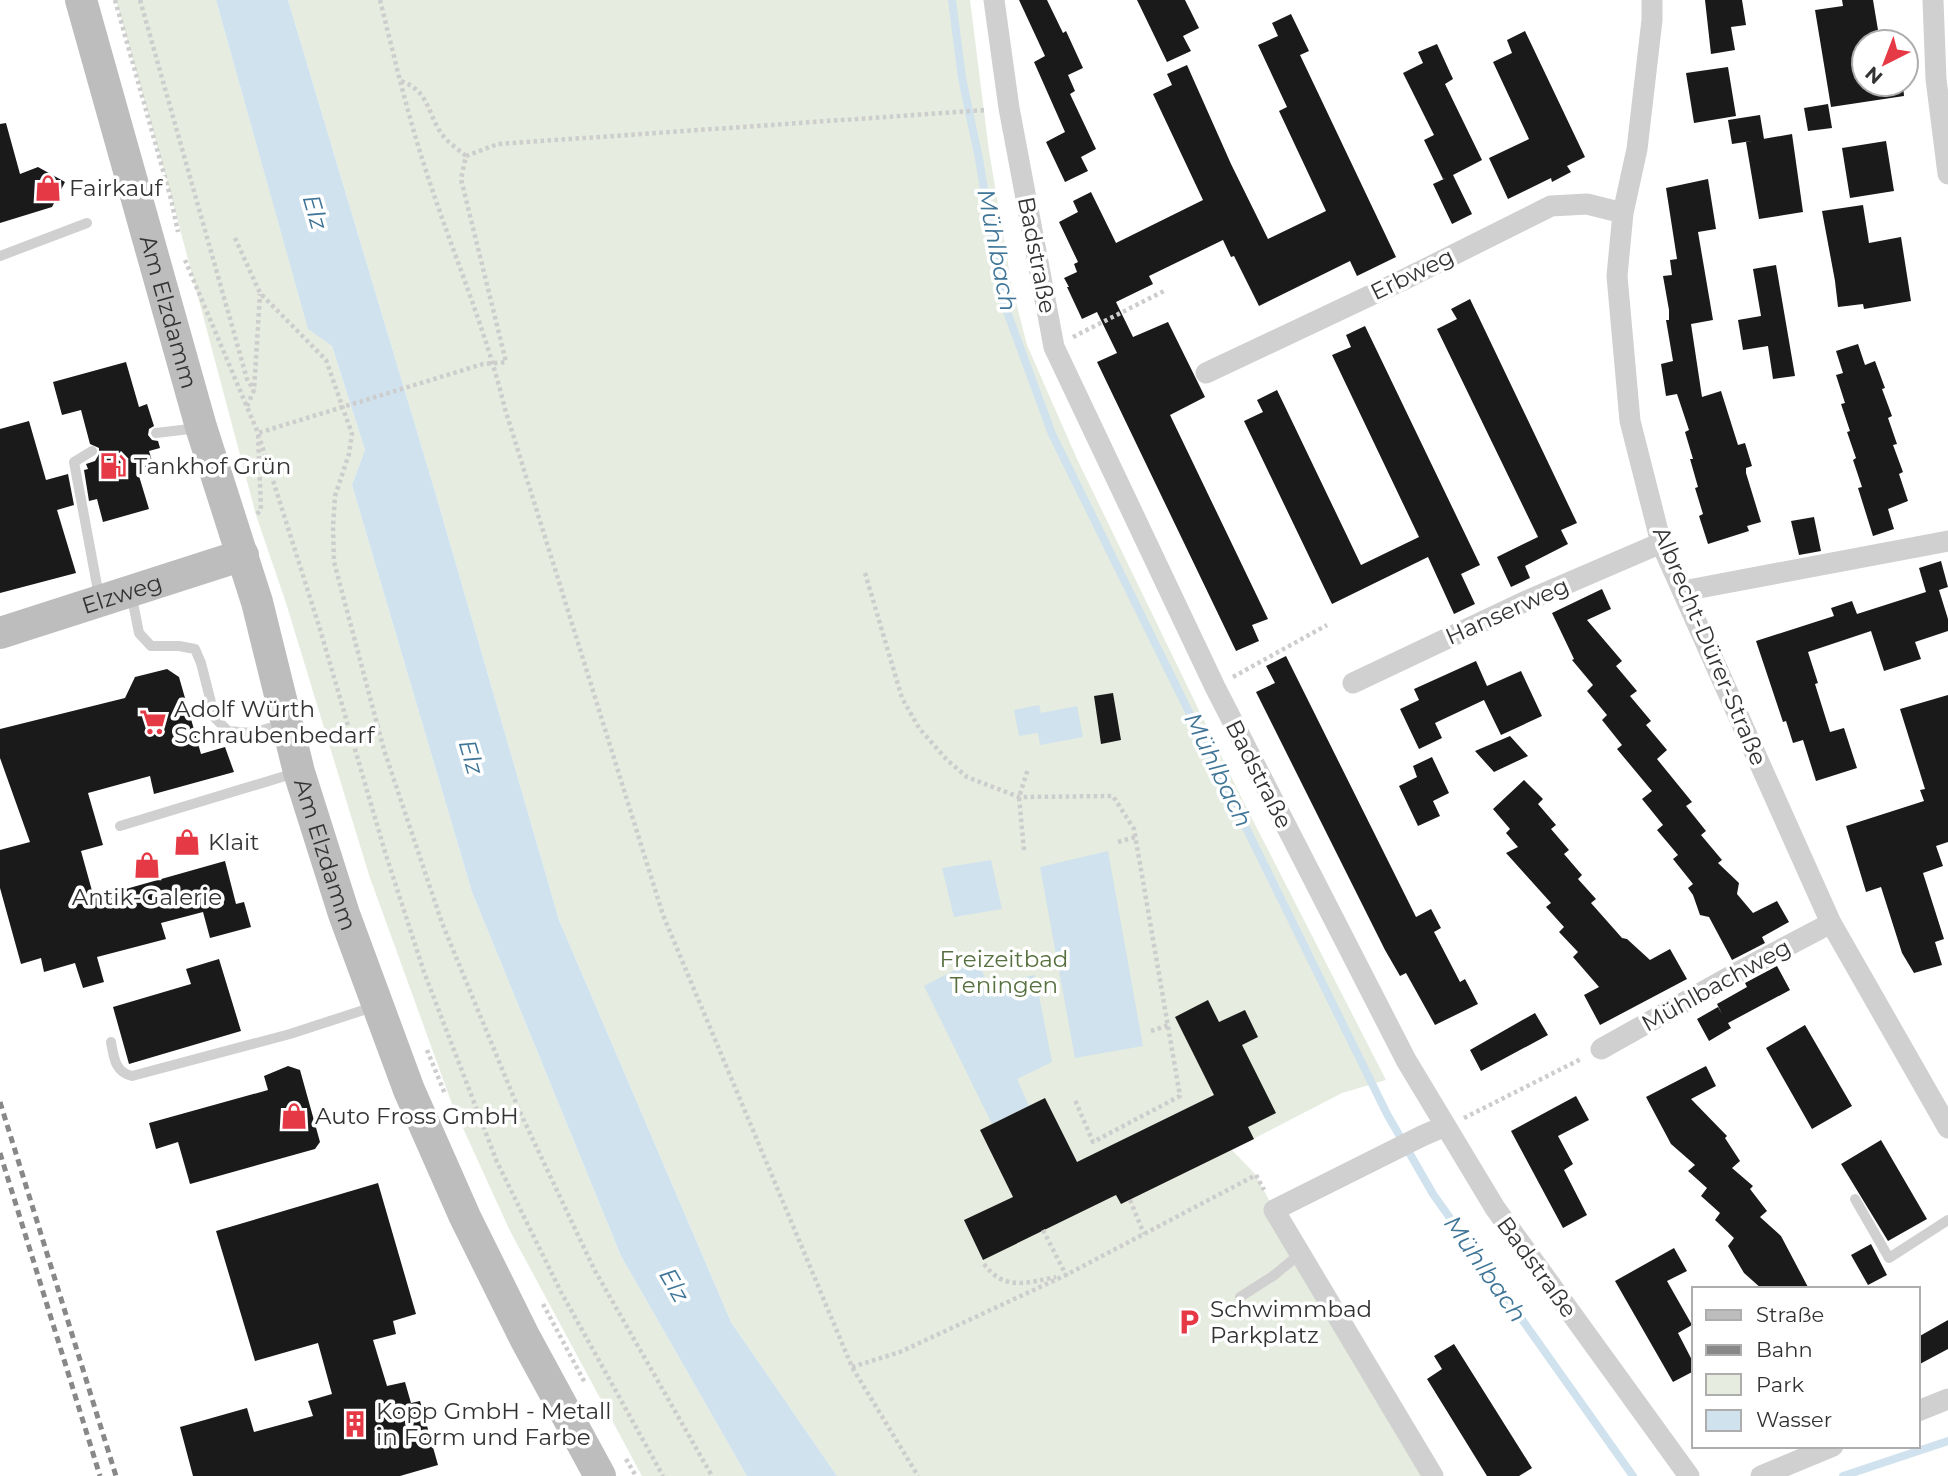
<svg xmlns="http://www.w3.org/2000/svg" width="1948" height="1476" font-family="Montserrat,sans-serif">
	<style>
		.green { fill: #e6ecdf }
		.water { fill: #cfe2ee }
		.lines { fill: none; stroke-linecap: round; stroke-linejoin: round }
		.stream { stroke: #cfe2ee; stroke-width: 8 }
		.building { fill: #1a1a1a }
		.path { stroke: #cdcdcd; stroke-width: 4.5; stroke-dasharray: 3.5 3.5; stroke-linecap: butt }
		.lane { stroke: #d0d0d0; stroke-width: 10 }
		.street { stroke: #d0d0d0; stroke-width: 21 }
		.secondary { stroke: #bdbdbd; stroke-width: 32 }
		.rail { stroke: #888; stroke-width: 5; stroke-dasharray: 7 5; stroke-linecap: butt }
		.labels { text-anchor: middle; stroke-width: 7; stroke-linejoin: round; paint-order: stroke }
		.poi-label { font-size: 23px; fill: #333; stroke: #fff; text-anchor: start }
		.street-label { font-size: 23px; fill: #333; stroke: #fff }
		.park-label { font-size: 23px; fill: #56703f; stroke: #fff }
		.water-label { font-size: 24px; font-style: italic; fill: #3f7597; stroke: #fff }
	</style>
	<rect width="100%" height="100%" fill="#fff"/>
	<path class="green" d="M116,0H216L308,328L332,346L365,450L352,485L472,892L621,1256L747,1476H642L510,1231L452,1104L369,875L286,603L256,515L172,199Z
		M288,0H970L989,151L1012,287L1027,345L1077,459L1244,803L1386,1080L1342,1093L1232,1150L1256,1175L1274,1210L1433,1476H837L731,1322L559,920L436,495Z"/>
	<path class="water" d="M216,0H288L436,495L559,920L731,1322L837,1476H747L621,1256L472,892L352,485L365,450L332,346L308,329Z
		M1039,705L1041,713L1077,706L1083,737L1040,745L1038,733L1019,736L1014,710Z
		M1108,851L1143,1046L1075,1058L1040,867Z
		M991,860L1002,909L954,917L942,868Z
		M976,959L988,984L1035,975L1052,1062L1017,1079L1029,1106L992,1124L924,986Z"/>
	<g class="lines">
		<path class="stream" d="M952,0L962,78L979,159L1002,298L1052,434L1387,1114L1433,1194L1633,1476
			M1843,1476L1948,1441"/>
	</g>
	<path class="building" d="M1019,0H1047L1063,33L1066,31L1083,68L1068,75L1075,91L1070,94L1096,149L1081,157L1088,171L1065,182L1046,142L1065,132L1034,62L1045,56Z
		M1137,0H1185L1199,28L1183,36L1191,51L1167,62Z
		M1705,0H1742L1746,25L1731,27L1735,50L1711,54Z
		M1842,0H1873L1880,42H1864V84H1903L1904,96L1831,107L1815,10L1843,6Z
		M1291,14L1309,51L1300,55L1396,257L1357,276L1350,261L1259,306L1234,256L1231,257L1223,240L1149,276L1153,284L1116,302L1133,337L1168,322L1205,397L1170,415L1268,619L1252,625L1259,641L1236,651L1097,362L1117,353L1097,312L1082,319L1067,287H1069L1064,278L1077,272L1074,264L1078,262L1059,222L1078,212L1073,201L1091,192L1116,243L1203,200L1153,94L1172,85L1167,74L1187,65L1231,164L1268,239L1326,211L1279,111L1287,107L1258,45L1278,36L1272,23Z
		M1525,31L1585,157L1567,166L1571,172L1552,182L1551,178L1508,199L1489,158L1529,139L1493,62L1512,53L1507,40Z
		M1437,44L1453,79L1445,84L1482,160L1453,175L1472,214L1452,224L1433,184L1446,178L1443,179L1424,140L1434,135L1403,73L1423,63L1418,52Z
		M1728,67L1736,116L1694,123L1686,73Z
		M1828,104L1832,128L1808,131L1804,108Z
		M1760,115L1764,139L1732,144L1728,120Z
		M6,123L20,174L38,167L65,182L52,207L0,223V124Z
		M1792,134L1803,212L1759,219L1746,142Z
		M1886,141L1894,191L1850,198L1842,148Z
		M1708,179L1716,229L1698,232L1713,320L1691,324L1702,397L1721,391L1738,445L1745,443L1752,466L1746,468V473L1761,522L1747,526L1749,531L1708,544L1699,516L1703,514L1695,488L1698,487L1690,459H1693L1685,432L1689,430L1677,394L1666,396L1661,364L1673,361L1666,320H1669V310L1663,276L1672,275L1670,260L1677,259L1666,188Z
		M1863,205L1869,243L1901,237L1911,301L1864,309L1863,304L1838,307L1835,281L1822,211Z
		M1776,265L1795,376L1773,379L1768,346L1743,350L1738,320L1761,316L1753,269Z
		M1470,299L1577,523L1561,530L1568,544L1525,566L1530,578L1511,587L1497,557L1538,537L1437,329L1457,319L1451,309Z
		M1365,326L1480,565L1461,574L1475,604L1454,614L1428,557L1332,604L1244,421L1263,412L1257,400L1277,390L1361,565L1419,537L1332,355L1351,347L1346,335Z
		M1858,344L1865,365L1875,361L1885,388L1882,389L1892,416L1888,418L1897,444L1893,445L1903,472L1899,474L1908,501L1888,509L1894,529L1873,536L1858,488L1862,487L1853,460L1856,458L1847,432L1850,431L1841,404L1845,403L1836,375L1843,373L1836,351Z
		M126,362L139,407L147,404L154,426L149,429L148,435L152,440L158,441L160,448L149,451L155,471L139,476L149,509L103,522L97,499L89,501L84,470L88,469L86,464L95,461L99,454V448L90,444L81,410L62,415L53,382Z
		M29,421L46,480L68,474L74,505L57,510L76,573L0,593V429Z
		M1814,517L1821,551L1799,555L1791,521Z
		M1941,561L1948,587L1939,590L1948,619V631L1915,642L1921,659L1884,671L1871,631L1808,652L1818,683L1815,684L1830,732L1844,728L1857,768L1816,781L1803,740L1793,743L1786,721L1783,722L1756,641L1834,616L1831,608L1852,601L1857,614L1926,592L1919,568Z
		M1602,589L1611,609L1587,620L1622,661L1616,666L1637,691L1630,696L1651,721L1646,725L1667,750L1657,759L1692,802L1686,806L1706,831L1701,835L1722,860L1718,863L1739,883L1737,894L1753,913L1777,901L1789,922L1762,937L1765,943L1732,960L1709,917L1700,915L1693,895L1688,888L1693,884L1673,859L1678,855L1657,830L1663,825L1642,799L1652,791L1617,749L1622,745L1602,720L1607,715L1587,691L1593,685L1572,660L1574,659L1552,613Z
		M1286,656L1416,917L1431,909L1441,928L1434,932L1460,982L1465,979L1478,1004L1435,1025L1406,973L1400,976L1385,950L1256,692L1275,683L1266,666Z
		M1476,661L1487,686L1521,671L1542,716L1501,735L1484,700L1435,723L1442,738L1419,749L1400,709L1419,700L1414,689Z
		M167,669L179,677L201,754L225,747L234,772L154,794L150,776L88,793L103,845L81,851L94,898L225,861L236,904L244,902L251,927L210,938L203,912L161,923L166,939L97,957L104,982L83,988L75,963L44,972L41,958L21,964L0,888V850L30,842L0,758V729L125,698L135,677Z
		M1113,693L1121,740L1101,744L1094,696Z
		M1948,695V842L1936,846L1943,866L1923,873L1944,939L1935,942L1942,965L1914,973L1902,953L1881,887L1866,892L1846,826L1924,801L1920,790L1925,789L1900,709Z
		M1510,736L1528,756L1494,772L1475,751Z
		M1432,757L1449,793L1433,801L1440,816L1418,826L1399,786L1417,777L1413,766Z
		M1524,780L1543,799L1538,804L1556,825L1551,829L1569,850L1564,854L1582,875L1578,879L1596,899L1591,903L1622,938L1627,939L1650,960L1670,949L1687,979L1600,1025L1584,995L1599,987L1573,957L1578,952L1559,932L1564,927L1546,907L1551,903L1506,853L1518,847L1506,833L1510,829L1493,809Z
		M219,959L241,1031L129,1064L113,1007L191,984L186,969Z
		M1777,966L1790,990L1728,1023L1731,1028L1709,1041L1697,1019L1718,1007L1722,1014L1717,1004L1747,987L1745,983Z
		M1208,1000L1219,1022L1245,1010L1258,1037L1242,1045L1276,1113L1248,1127L1254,1139L1121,1204L1116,1195L983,1260L964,1220L1013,1197L980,1130L1045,1098L1077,1162L1214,1095L1175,1017Z
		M1535,1013L1548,1035L1481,1071L1470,1050Z
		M1805,1025L1852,1106L1812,1129L1766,1048Z
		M288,1066L300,1070L320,1142L315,1149L190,1184L178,1142L156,1149L149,1123L268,1090L264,1076Z
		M1706,1066L1716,1086L1691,1099L1727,1136L1725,1138L1740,1161L1732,1168L1753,1186L1750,1189L1767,1211L1760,1217L1781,1236L1809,1289H1762L1744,1273L1728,1246L1734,1238L1715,1220L1720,1213L1701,1196L1707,1188L1688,1171L1695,1165L1671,1144L1646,1097Z
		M1576,1096L1589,1120L1558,1136L1573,1164L1564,1170L1587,1215L1563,1228L1511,1131Z
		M1881,1140L1927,1219L1888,1241L1841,1164Z
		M378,1183L416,1314L393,1321L396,1334L373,1340L387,1386L405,1382L411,1403L420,1401L438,1465L400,1476H193L180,1427L247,1408L254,1432L313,1416L308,1401L332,1394L318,1343L255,1361L216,1231Z
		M1871,1244L1887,1275L1868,1285L1851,1255Z
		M1674,1248L1687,1271L1667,1281L1692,1325L1678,1333L1694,1364V1371L1673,1382L1615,1281Z
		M1948,1320V1349L1918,1365V1337Z
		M1454,1344L1532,1468L1519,1476H1487L1427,1379L1442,1369L1434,1356Z"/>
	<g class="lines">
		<path class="path" d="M115,0L171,199L178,232
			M140,0L247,379L254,390
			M380,0C393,52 405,104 421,155C447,240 484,322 505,409L663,915L852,1367L918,1476
			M401,81C429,91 427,112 441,133C447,142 458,149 466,156
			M235,238L260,293L326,360L352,434L349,454L335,496L333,526L334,562L384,750L442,923L519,1110L594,1269L712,1476
			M185,260L258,433L319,626L385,852L424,972L497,1162L561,1292L663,1476
			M1073,337L1166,290
			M247,406L254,390L260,294
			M257,514L261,510L258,433L483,364L506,362L461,179L466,156L498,144L986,110
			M865,573L902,698L919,728L947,760L967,777L1019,797L1113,796L1134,829L1180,1096L1093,1142L1075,1100
			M1233,677L1327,625
			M1118,842L1135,837
			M1024,850L1019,797L1028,769
			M1151,1031L1169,1025
			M427,1050L445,1094
			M1464,1118L1581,1059
			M1130,1200L1144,1234
			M1043,1230L1066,1275H1064
			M984,1264C1004,1291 1026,1283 1056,1277
			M543,1304L585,1383
			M852,1367L900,1352L1066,1275L1256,1175L1264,1190
			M626,1459L636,1476"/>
		<path class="lane" d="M0,256L87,223
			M156,433L198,428
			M92,451L74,462L99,596
			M131,593L139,633L151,646H179L195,649L201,663L215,718L228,731L252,733L283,724
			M120,826L295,773
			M111,1042C114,1058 115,1072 132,1076L290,1034L376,1006
			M1855,1199L1889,1258L1948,1220
			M1240,1297L1273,1276L1300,1254"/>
		<path class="street" d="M994,0L1009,108L1054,347L1215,687L1406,1060L1495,1208L1689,1476
			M1652,0V20L1637,149L1623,213L1617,276L1630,421L1661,543L1831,923L1948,1128
			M1933,0L1936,79L1948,174
			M1206,373L1403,280L1551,206L1587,204L1623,213
			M1683,591L1948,541
			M1353,683L1524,602L1661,543
			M1601,1049L1740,971L1831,923
			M1918,1411L1948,1399
			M1433,1476L1274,1210L1422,1136L1445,1126
			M1761,1476L1833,1446"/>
		<g class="secondary">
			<path id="s1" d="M81,0L201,427L257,602L299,772L344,914L409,1090L465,1217L525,1338L600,1476"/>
			<path id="s2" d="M0,633L243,555"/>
		</g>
		<path class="rail" d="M0,1102L116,1476
			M0,1153L100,1476"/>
	</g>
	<defs>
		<symbol id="shop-bare" viewBox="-9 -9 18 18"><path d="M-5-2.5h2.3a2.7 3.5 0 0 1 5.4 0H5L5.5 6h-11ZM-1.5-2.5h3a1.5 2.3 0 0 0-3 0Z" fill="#e63946" stroke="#fff" stroke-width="2.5" paint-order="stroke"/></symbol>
		<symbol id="fuel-bare" viewBox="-9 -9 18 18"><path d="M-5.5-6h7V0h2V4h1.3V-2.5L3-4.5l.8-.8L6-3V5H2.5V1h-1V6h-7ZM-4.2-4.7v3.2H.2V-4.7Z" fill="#e63946" stroke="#fff" stroke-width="2.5" paint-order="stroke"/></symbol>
		<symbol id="supermarket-bare" viewBox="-9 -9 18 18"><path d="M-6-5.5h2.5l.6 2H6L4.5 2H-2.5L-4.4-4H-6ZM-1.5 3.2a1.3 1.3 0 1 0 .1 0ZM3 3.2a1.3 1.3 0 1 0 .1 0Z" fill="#e63946" stroke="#fff" stroke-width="2.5" paint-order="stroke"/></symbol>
		<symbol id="parking-bare" viewBox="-9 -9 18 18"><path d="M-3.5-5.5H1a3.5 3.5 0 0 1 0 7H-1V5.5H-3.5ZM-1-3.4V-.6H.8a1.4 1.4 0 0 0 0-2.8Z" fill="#e63946" stroke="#fff" stroke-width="2.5" paint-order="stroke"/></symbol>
		<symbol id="building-bare" viewBox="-9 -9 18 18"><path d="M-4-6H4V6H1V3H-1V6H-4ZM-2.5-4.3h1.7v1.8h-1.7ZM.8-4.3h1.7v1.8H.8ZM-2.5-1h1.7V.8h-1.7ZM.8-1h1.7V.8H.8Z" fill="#e63946" stroke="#fff" stroke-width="2.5" paint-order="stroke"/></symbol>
	</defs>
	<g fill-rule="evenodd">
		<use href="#shop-bare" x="29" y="169" width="38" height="38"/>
		<use href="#fuel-bare" x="94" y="447" width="38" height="38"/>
		<use href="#supermarket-bare" x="134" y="703" width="38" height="38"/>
		<use href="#shop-bare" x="168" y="823" width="38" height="38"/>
		<use href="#shop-bare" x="128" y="846" width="38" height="38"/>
		<use href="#shop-bare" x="275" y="1097" width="38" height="38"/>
		<use href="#parking-bare" x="1170" y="1303" width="38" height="38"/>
		<use href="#building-bare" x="336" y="1405" width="38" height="38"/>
	</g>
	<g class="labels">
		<g class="poi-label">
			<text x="69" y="196">Fairkauf</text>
			<text x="134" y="474">Tankhof Grün</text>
			<text x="174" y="717">Adolf Würth<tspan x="174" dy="26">Schraubenbedarf</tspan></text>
			<text x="208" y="850">Klait</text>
			<text x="147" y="905" text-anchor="middle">Antik-Galerie</text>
			<text x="315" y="1124">Auto Fross GmbH</text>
			<text x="1210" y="1317">Schwimmbad<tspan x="1210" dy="26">Parkplatz</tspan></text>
			<text x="376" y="1419">Kopp GmbH - Metall<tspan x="376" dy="26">in Form und Farbe</tspan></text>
		</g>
		<g class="street-label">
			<text transform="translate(1037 255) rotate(79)" y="8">Badstraße</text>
			<text transform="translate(1412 274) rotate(-26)" y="8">Erbweg</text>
			<text dy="8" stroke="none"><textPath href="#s1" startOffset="324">Am Elzdamm</textPath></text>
			<text dy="8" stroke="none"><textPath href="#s2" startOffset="128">Elzweg</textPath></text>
			<text transform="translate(1507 611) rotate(-24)" y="8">Hanserweg</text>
			<text transform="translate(1710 646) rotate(67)" y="8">Albrecht-Dürer-Straße</text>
			<text transform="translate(1259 774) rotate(63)" y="8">Badstraße</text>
			<text dy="8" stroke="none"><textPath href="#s1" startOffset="889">Am Elzdamm</textPath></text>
			<text transform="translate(1716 985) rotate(-29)" y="8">Mühlbachweg</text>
			<text transform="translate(1537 1267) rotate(54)" y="8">Badstraße</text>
		</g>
		<g class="park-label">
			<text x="1004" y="967">Freizeitbad<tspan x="1004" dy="26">Teningen</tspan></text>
		</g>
		<g class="water-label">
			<text transform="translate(315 212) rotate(74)" y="8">Elz</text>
			<text transform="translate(997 250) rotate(79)" y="8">Mühlbach</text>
			<text transform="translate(471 757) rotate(74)" y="8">Elz</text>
			<text transform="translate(1218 770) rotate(64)" y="8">Mühlbach</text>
			<text transform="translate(1485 1269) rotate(55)" y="8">Mühlbach</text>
			<text transform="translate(674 1285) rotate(60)" y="8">Elz</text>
		</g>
	</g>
	<rect x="1692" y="1287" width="228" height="161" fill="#ffffff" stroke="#adadad" stroke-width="2"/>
	<rect x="1706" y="1310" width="35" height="10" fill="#bdbdbd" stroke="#adadad" stroke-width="2"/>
	<text x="1756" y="1322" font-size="21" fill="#333333">Straße</text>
	<rect x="1706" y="1345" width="35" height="10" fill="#888888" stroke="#adadad" stroke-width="2"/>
	<text x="1756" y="1357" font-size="21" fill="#333333">Bahn</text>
	<rect x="1706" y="1374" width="35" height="21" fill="#e6ecdf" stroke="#adadad" stroke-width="2"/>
	<text x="1756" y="1392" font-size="21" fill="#333333">Park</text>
	<rect x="1706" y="1410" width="35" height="21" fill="#cfe2ee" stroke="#adadad" stroke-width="2"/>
	<text x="1756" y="1427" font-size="21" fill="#333333">Wasser</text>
	<g transform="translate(1885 63) rotate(222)"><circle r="33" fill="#ffffff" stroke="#adadad" stroke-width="2"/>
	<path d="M0-5L12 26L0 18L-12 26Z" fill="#e63946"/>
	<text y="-10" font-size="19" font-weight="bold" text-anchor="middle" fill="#333333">N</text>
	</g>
</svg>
